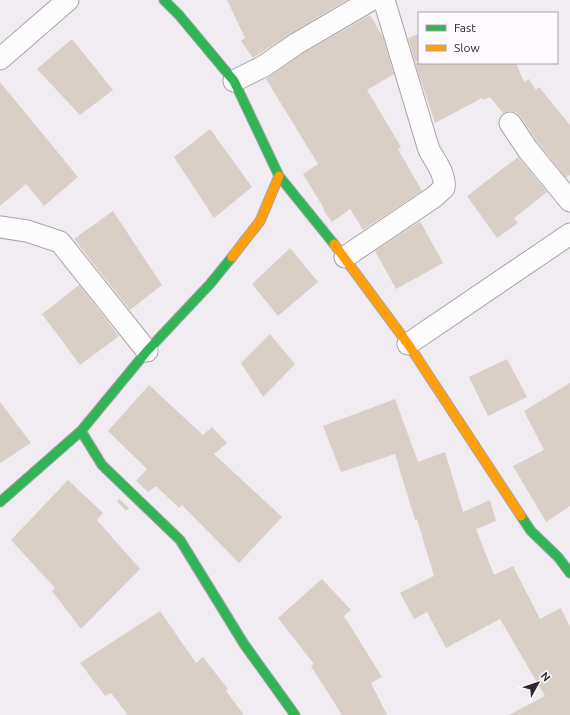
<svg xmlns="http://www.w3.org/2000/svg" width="570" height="715" font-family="Ubuntu,sans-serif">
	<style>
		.building { fill: #dacfc6 }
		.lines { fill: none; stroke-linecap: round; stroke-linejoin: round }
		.street-casing { stroke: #a8a4a8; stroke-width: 23 }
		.fast-casing { stroke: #a8a4a8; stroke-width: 11 }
		.slow-casing { stroke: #a8a4a8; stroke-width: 11 }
		.street { stroke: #fdfcfd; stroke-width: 21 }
		.fast { stroke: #30b455; stroke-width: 9 }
		.slow { stroke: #ff9f0a; stroke-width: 9 }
	</style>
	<rect width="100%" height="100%" fill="#f1ecf1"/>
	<path class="building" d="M227,0H347L290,34L253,58L241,41L245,38Z
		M370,15L383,37L394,74L367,90L401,147L398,149L422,191L363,230L350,209L332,222L325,213L323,207L303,174L318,164L266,79L302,54Z
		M419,34V60L415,62L408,38Z
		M72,39L113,90L80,115L37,69Z
		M415,63H516L524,82L529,79L536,90L539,87L570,125V175L566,178L538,143L520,116L516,112L510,111L503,113L490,97L483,100L482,98L435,123Z
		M0,82L78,177L44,206L26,184L0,206Z
		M210,129L252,187L214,218L174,157Z
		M518,157L547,192L514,218L518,223L497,238L467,196Z
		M113,211L162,285L130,310L74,239Z
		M420,221L443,263L396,289L375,251Z
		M290,248L318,282L278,316L252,284Z
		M79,285L119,336L80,365L42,314Z
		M270,334L295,364L263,397L241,363Z
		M507,359L527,397L488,416L469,377Z
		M570,383V506L546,522L513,466L544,450L524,411Z
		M149,385L203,435L212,427L227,443L214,454L282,517L239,563L182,505L179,508L156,486L148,492L136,481L147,469L108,431Z
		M395,399L418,462L445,452L463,512L490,500L496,521L476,529L494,575L513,566L540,619L561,608L570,627V715H509L545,696L500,619L446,648L427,612L414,619L400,593L434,576L417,519L415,520L395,454L341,472L323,426Z
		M0,402L31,443L0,463Z
		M68,480L103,513L97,520L140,569L81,629L52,591L55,588L11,540Z
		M119,499L129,508L126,511L117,501Z
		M322,579L351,610L344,616L382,677L371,683L387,715H342L311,666L314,664L278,618Z
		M160,611L196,663L203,657L228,689L226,691L244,715H128L111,693L105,696L80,663Z"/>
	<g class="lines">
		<defs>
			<path id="street" d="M0,59L68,0
				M234,81L264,66L296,44L371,0
				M510,123L528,150L570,201
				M0,227L27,231L60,242L147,351
				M345,257L434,197L444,188C446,175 436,162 429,150L384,0
				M408,344L570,234"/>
			<path id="fast" d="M164,0L179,15L234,81L279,176L334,244
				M81,431L102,465L180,540L244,644L295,715
				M0,502L81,431L147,351L210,284L232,257
				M521,516L531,531L558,557L570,573"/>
			<path id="slow" d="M334,244L408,344L521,516
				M232,257L260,221L279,176"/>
		</defs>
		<use href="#street" class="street-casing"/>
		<use href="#fast" class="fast-casing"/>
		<use href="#slow" class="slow-casing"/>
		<use href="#street" class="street"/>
		<use href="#fast" class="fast"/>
		<use href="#slow" class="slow"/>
	</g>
	<rect x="418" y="12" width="140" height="52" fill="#fdf9fe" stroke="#a9a6aa"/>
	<rect x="426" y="25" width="20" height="6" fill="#30b455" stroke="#a9a6aa"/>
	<text x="454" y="32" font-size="12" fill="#2c292c">Fast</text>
	<rect x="426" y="45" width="20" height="6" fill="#ff9f0a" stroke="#a9a6aa"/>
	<text x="454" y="52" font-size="12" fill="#2c292c">Slow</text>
	<g transform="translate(538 683) rotate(50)" stroke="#fdf9fe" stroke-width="3" paint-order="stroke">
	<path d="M0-3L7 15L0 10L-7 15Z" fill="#2c292c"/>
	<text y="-6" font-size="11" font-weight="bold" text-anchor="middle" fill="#2c292c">N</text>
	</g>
</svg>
